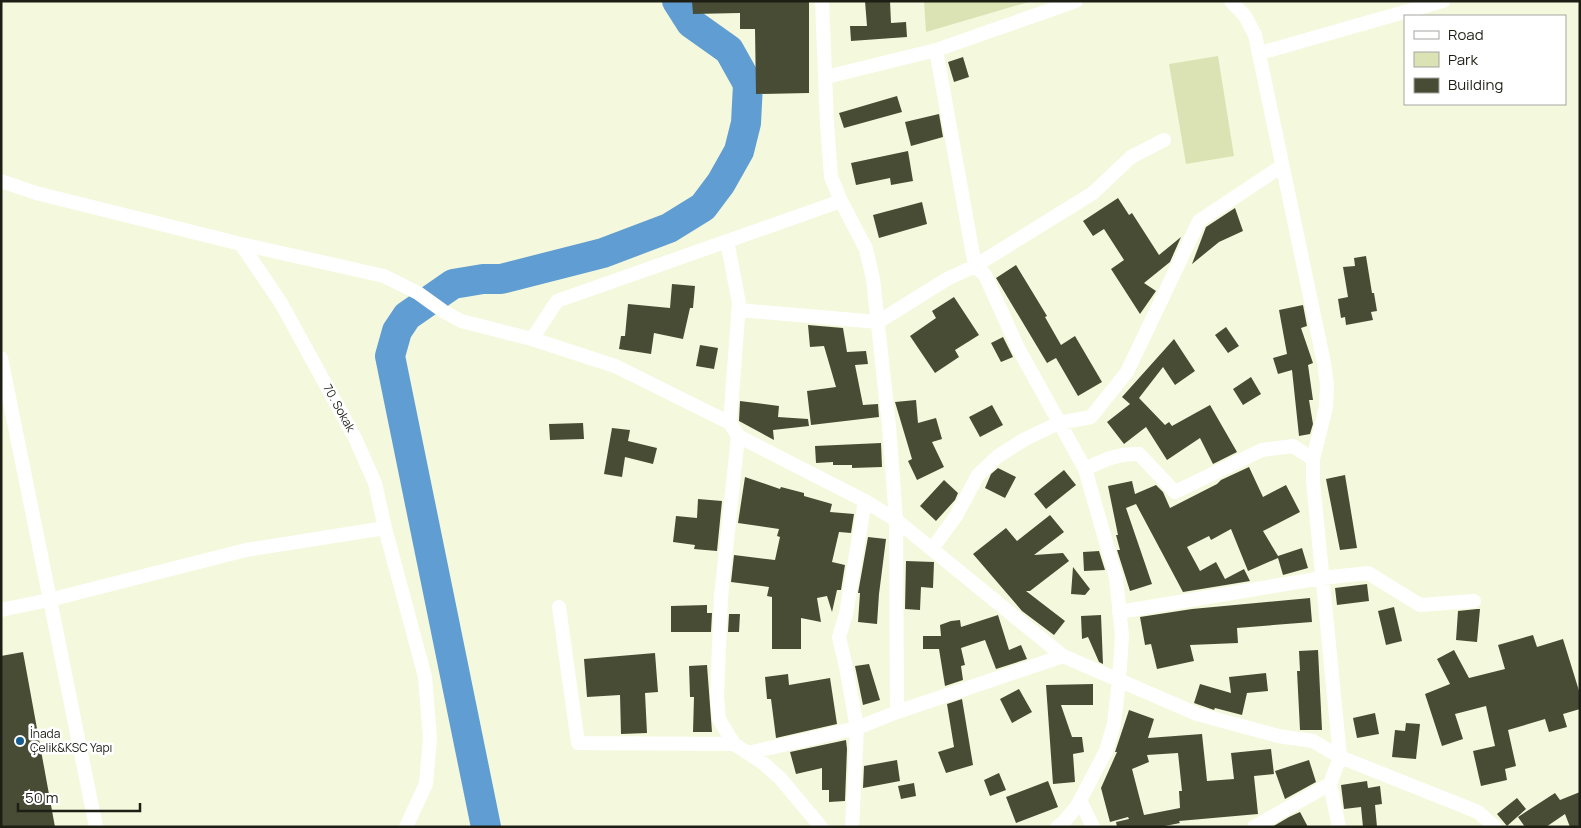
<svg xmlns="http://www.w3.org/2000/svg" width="1581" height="828" font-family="Manrope,sans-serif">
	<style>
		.green { fill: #dbe3b4 }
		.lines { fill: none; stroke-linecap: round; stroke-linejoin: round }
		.river { stroke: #609dd3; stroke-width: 30 }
		.building { fill: #484c35; fill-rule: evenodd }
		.minor { stroke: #fff; stroke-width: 14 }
		.poi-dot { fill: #175c91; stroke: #fff; stroke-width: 2 }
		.labels { text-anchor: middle; stroke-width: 5; stroke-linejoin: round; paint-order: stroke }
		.street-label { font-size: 12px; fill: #1d1f15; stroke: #fff }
		.poi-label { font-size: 12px; fill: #1d1f15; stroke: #fff; text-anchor: start }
	</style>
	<rect width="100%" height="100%" fill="#f4f9dd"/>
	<path class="green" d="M924,1H1032L926,32Z
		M1218,56L1234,156L1186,164L1169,64Z"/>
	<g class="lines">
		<path class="river" d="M486,827L390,356L397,331L407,316L453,284L483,279H501L603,253L669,228L703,207L721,183L739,151L746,123L748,84L729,50L691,23L677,1"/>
	</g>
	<path class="building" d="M692,1H809V93L756,94L755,29H740V13L693,14Z
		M865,1H890L891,23L906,22L907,37L851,41L850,26H867Z
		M963,57L969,77L954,82L948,62Z
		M897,96L902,112L844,128L839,113Z
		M939,114L943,137L911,146L905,122Z
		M908,151L913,181L891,185L890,178L856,185L851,163Z
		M1118,198L1129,215L1132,213L1159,255L1181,237L1170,262L1144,283L1156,291L1140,314L1111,269L1124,260L1104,229L1093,236L1083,221Z
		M922,202L927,224L879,238L873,215Z
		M1235,208L1243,231L1219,242L1192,264L1206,227Z
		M1366,256L1372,293H1374L1377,311L1371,312L1373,320L1346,325L1345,317L1341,318L1338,299L1348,297L1343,267L1355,266L1354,258Z
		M1016,265L1047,316L1045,317L1061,345L1075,336L1102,382L1078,396L1056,358L1047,363L996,278Z
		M672,284L695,286L693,308H690L683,339L654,333L651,354L619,349L621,336H625L628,304L670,308Z
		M954,297L979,335L955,350L959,357L935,373L910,336L936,318L932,311Z
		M1303,305L1307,326L1301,328L1313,363L1308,365L1313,400H1309L1313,424L1310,434L1299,436L1292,370L1278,374L1273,358L1287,354L1279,310Z
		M808,325L843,328L847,352L866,351L868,364L855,365L863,405L878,404L879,417L811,425L807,391L836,387L824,346L810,347Z
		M1226,327L1239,346L1228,353L1215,335Z
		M1003,337L1013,357L1001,362L991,343Z
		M1174,339L1195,371L1175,385L1163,367L1139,398L1165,425L1169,422L1172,426L1210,405L1237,452L1213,464L1200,438L1167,460L1146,427L1124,444L1107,422L1130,404L1122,397Z
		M700,345L718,348L714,369L696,366Z
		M1251,377L1261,394L1243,405L1233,389Z
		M916,400L918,423L936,418L942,439L932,442L944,467L917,480L908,461L912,459L895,402Z
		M740,401L779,406L778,417L808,419L809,426L773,430L774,440L739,421Z
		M992,405L1003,425L980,437L969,417Z
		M583,423L584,439L550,440L549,424Z
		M612,428L630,430L628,441L657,448L653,464L625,457L622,477L604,474Z
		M881,443L882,467L852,468V465H833V462L816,463L815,446Z
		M1249,467L1263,497L1286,485L1300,512L1263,531L1278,556L1302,548L1308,568L1283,575L1278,558L1248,571L1231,529L1211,540L1209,536L1187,547L1200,571L1216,562L1225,579L1244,569L1250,581L1183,592L1136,504L1126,508L1152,584L1130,591L1117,550H1120L1116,535H1118L1108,486L1132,481L1135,494L1156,485L1163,492L1170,508L1217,484L1221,480Z
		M998,468L1016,477L1005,498L985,488L991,474Z
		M1064,470L1076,485L1046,509L1034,494Z
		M1345,475L1357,548L1340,550L1326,479Z
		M745,477L780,489L781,487L804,493V496L832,504L830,512L854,514L851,533L839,532L832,562L845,565L841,590H837L832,612L827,596L817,598L821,622L801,618V649H772V597L767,596L769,587L731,582L734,555L775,560L780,537L777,536L779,529L738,523Z
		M944,480L958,493L955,500L936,521L920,506Z
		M698,499L722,501L717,551L694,549L695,545L673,542L676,516L697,518Z
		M1050,515L1064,532L1034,555L1063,553L1069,561L1030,591H1026L1065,621L1054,635L1022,611L973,554L1006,528L1017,541Z
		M868,537L886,539L879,594L877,624L858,622L860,593H858Z
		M1099,551L1105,570L1084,571L1083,552Z
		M906,561L934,562L933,588L921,587L920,610L905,609Z
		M1073,567L1090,589L1085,595L1071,594Z
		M1367,584L1369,601L1337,605L1335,588Z
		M1310,598L1312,622L1237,628L1238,643L1190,645L1194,661L1157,669L1151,644L1145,645L1140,617L1192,609Z
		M707,605V613H712L711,632H671V606Z
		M1394,607L1402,641L1386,645L1378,611Z
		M1477,609H1480L1477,642L1456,640L1458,611Z
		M729,614H740L739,632H728Z
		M998,615L1009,650L1021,645L1027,659L996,669L985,640L961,648L965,665L961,666L963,680L945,686L939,649H923V636H941L940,625L951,621L960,620L961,627Z
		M1101,615L1103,664L1099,662L1088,637L1082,639L1081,616Z
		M1533,635L1537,647L1563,639L1580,694V709L1563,714L1567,727L1549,732L1545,719L1508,730L1516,766L1505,769L1507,780L1481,786L1473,751L1495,746L1486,706L1455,714L1463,739L1442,746L1425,694L1450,684L1437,659L1454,650L1469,678L1505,669L1498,645Z
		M1318,650L1322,730H1300L1297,671H1300L1299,651Z
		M23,652L55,827H1V656Z
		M655,653L658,692L645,693L647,733L621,734L620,695L587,697L584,659Z
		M869,664L880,700L863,705L855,666Z
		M707,665L712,732H693L694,697H690L689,666Z
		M1266,673L1268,691L1247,693L1242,715L1215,708L1214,710L1194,703L1200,684L1231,693L1229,677Z
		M788,674L789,685L830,678L837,724L776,738L771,699H767L765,677Z
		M1093,684V705H1061L1072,737H1082L1084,752L1073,754L1075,782L1053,784L1046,685Z
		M1019,689L1032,712L1012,723L1000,699Z
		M962,699L973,765L946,773L938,752L954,747L947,704Z
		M1129,710L1154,719L1148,738L1202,734L1207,781L1234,779L1231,753L1271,749L1274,774L1254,776L1258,814L1179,821L1180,823L1160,827H1117L1116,822L1129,819L1128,817L1110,822L1101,788L1117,752H1115ZM1178,753L1182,791H1179L1180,808L1144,815L1132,769L1149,762L1147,755Z
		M1375,713L1379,734L1357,738L1353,718Z
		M1406,723L1420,724L1416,759L1392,757L1395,730L1405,731Z
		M846,740L847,749L845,801L829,802V790H822V768L796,774L790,752Z
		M897,760L900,781L863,788L864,766Z
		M1309,760L1316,782L1285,799L1275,771Z
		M999,773L1006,790L990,796L984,780Z
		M1048,781L1058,807L1016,823L1006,797Z
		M1367,781L1368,788L1380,786L1382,804L1375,805L1377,827H1363L1361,807L1344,809L1341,785Z
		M914,783L916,796L901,799L898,786Z
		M1580,792V827H1570L1565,814L1546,827H1525L1518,817L1555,793L1560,800Z
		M1517,798L1526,809L1507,826L1497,814Z
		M1300,812L1308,827H1272L1289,817Z"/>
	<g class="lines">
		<path class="minor" d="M822,1L827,123L831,177L841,201L866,249L873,279L889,426L896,520L897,712
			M1231,1L1245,16L1255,35L1324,363L1327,384L1326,407L1313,459V481L1340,757L1478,812L1495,827
			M936,50L975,266L1093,193L1131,157L1164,140
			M1260,53L1443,1
			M826,77L936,50L1076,1
			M1,181L36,193L241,244L281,303L355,438L375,483L385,528L425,677L430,738L426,784L406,827
			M727,241L739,303L730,423
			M241,244L384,276L418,293L443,311L461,321L532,339L615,366L730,423L738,436L865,501L896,520L1063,656L1197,714L1278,736L1313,741L1340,757L1330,784L1339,827
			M739,310L878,322L947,279L975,266L985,275L1018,348L1085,469L1116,577L1122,636L1119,680L1114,724L1106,751L1077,806L1063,823L1057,827
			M532,339L557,301L841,201
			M1,358L96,827
			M738,436L721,597L717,697L719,719L734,744L763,763L780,778L821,827
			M1085,469C1104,460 1118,453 1139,454L1175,492L1262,450L1293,446L1313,459
			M932,549L956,516L978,475L998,456L1025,439L1059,423L1091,417L1127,372L1199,221L1282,166
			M559,607L578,743L734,744
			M1,610L49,600L246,550L385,528
			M1119,612L1322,578L1368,573L1420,605L1474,601
			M748,753L857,728L897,712L1063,656
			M1080,800L1093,827
			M852,827L857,728L846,667L839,637L846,614L865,501
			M1254,827L1330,784"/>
	</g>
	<circle class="poi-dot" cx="20" cy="741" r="5"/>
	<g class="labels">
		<g class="street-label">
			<text transform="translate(339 408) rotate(61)" y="4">70. Sokak</text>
		</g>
		<g class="poi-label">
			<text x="30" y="738">İnada<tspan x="30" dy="14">Çelik&amp;KSC Yapı</tspan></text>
		</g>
	</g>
	<rect width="1581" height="828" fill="none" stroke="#1d1f15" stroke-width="5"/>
	<rect x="1404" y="15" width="162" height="90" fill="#ffffff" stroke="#a5a5a1"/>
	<rect x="1414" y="31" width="25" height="8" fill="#ffffff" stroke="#a5a5a1"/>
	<text x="1448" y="40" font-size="15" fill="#1d1f15">Road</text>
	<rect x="1414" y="52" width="25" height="15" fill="#dbe3b4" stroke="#a5a5a1"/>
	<text x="1448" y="65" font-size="15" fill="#1d1f15">Park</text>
	<rect x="1414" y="78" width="25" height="15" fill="#484c35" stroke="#a5a5a1"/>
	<text x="1448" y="90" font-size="15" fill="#1d1f15">Building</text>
	<path d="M18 803v8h122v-8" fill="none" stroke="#1d1f15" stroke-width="2.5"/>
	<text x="25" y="803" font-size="15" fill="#1d1f15" stroke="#ffffff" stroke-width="4" paint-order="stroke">50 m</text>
</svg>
